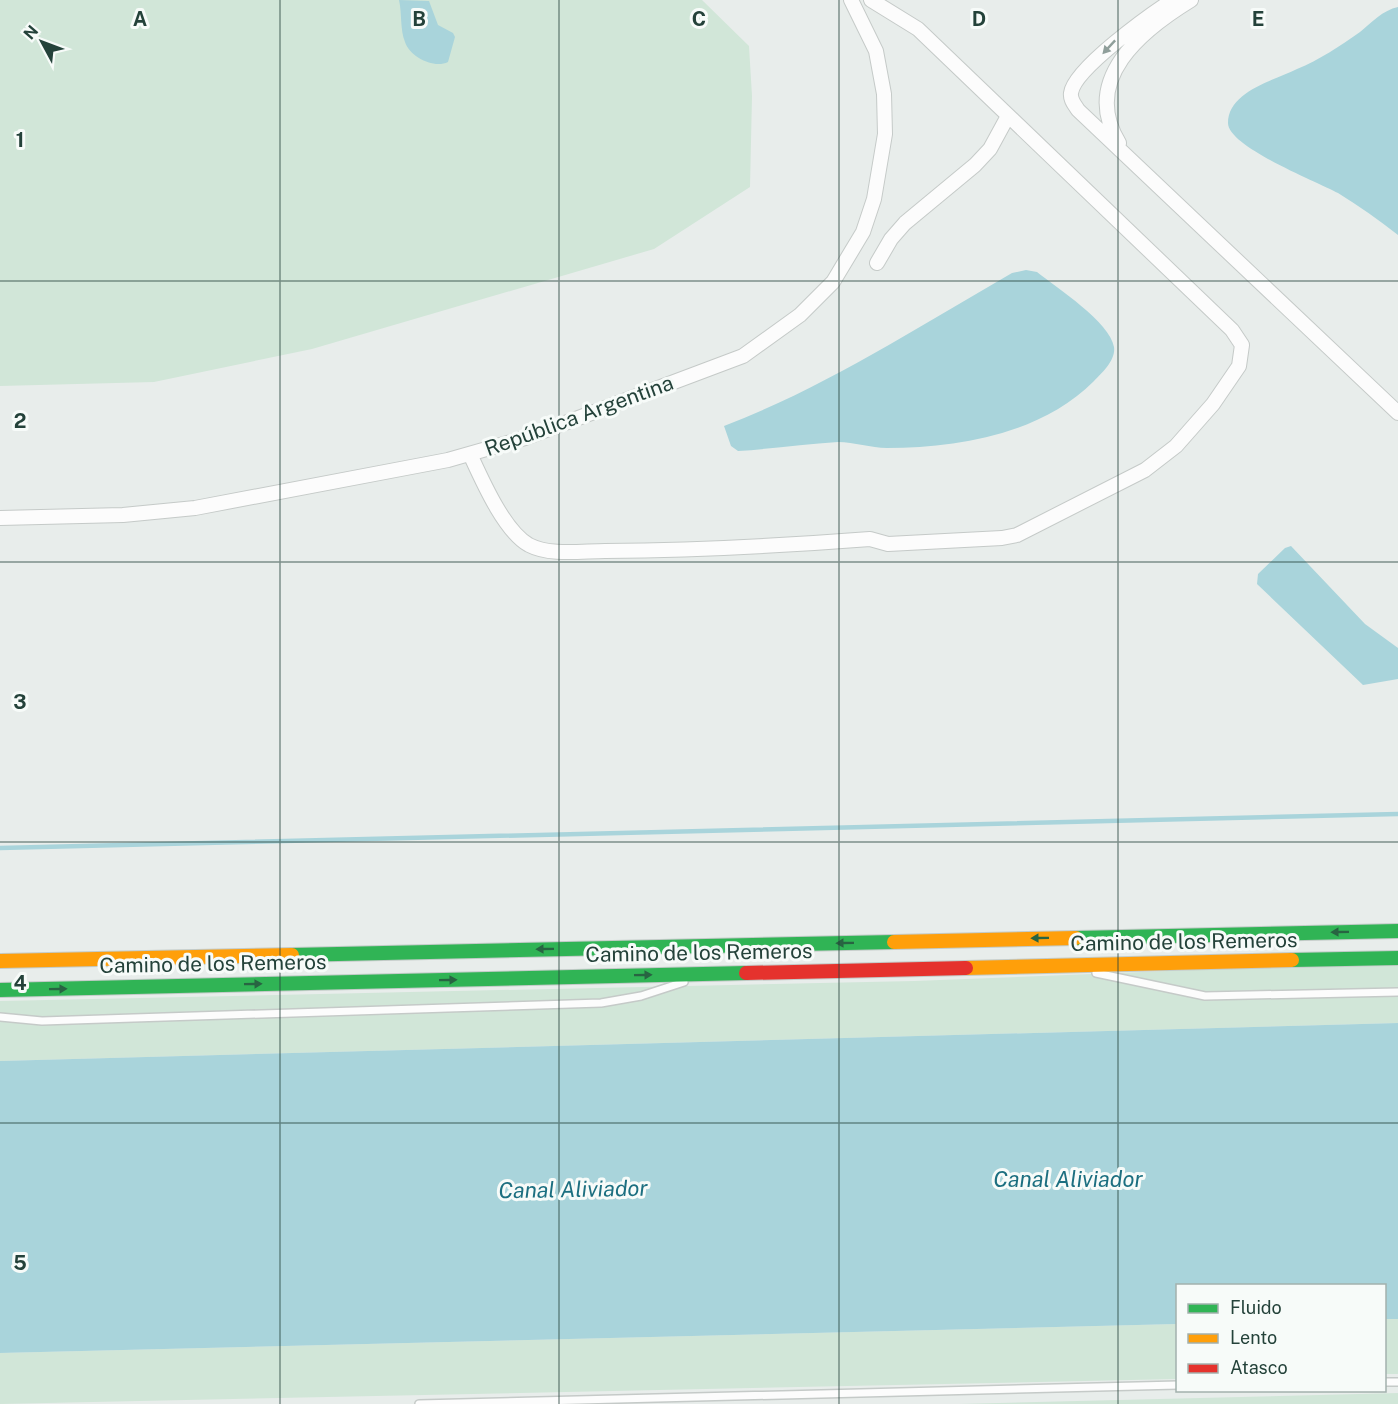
<svg xmlns="http://www.w3.org/2000/svg" width="1398" height="1404" font-family="'Public Sans',sans-serif">
	<style>
		.green { fill: #d1e6d8 }
		.water { fill: #a9d4db }
		.lines { fill: none; stroke-linecap: round; stroke-linejoin: round }
		.stream { stroke: #a9d4db; stroke-width: 4.5 }
		.lane-casing { stroke: #c5cac8; stroke-width: 10 }
		.street-casing { stroke: #c5cac8; stroke-width: 16 }
		.fast-casing { stroke: #c3cbc8; stroke-width: 16 }
		.slow-casing { stroke: #c3cbc8; stroke-width: 16 }
		.jam-casing { stroke: #c3cbc8; stroke-width: 16 }
		.lane { stroke: #fcfcfc; stroke-width: 7 }
		.street { stroke: #fcfcfc; stroke-width: 14 }
		.fast { stroke: #30b455; stroke-width: 14 }
		.slow { stroke: #ff9f0a; stroke-width: 14 }
		.jam { stroke: #e5322d; stroke-width: 14 }
		.oneway { fill: #909f9b }
		.oneway2 { fill: #286442 }
		.grid { fill: none; stroke: #24423a; stroke-width: 1.5; stroke-opacity: 0.55 }
		.labels { text-anchor: middle; stroke-width: 6; stroke-linejoin: round; paint-order: stroke }
		.street-label { font-size: 21px; fill: #24423a; stroke: #f7fbf9 }
		.water-label { font-size: 22px; font-style: italic; fill: #1c6f80; stroke: #f7fbf9 }
		.grid-label { font-size: 20px; text-anchor: middle; font-weight: bold; fill: #24423a; stroke: #f7fbf9; stroke-width: 6; stroke-linejoin: round; paint-order: stroke }
	</style>
	<rect width="100%" height="100%" fill="#e8edeb"/>
	<path class="green" d="M0,0H702L749,46L752,96L750,187L654,249L312,349L154,382L0,386Z
		M1398,966V1023L0,1061V1001L914,981L1218,969Z
		M1385,1319H1398V1374H1385Z
		M1177,1324V1379L0,1404V1353Z
		M1398,1393V1404H959Z"/>
	<path class="water" d="M399,0L429,1L438,25L453,33L455,37L448,62C434,69 410,57 405,42C400,30 402,13 399,0Z
		M1398,7V235C1379,220 1359,206 1338,193C1318,182 1228,147 1228,123C1228,91 1275,80 1297,69C1319,60 1340,46 1360,32C1371,23 1383,10 1398,7Z
		M1026,270L1037,272C1057,288 1110,322 1114,347C1116,360 1102,373 1094,381C1041,434 959,448 887,448C871,448 854,442 838,442C804,444 771,449 738,451L731,446L724,426C826,387 918,327 1012,273Z
		M1291,546L1365,624L1398,648V679L1363,685L1257,584L1258,574L1285,548Z
		M1398,1023V1319H1385L1384,1286H1178L1177,1324L0,1353V1061Z"/>
	<g class="lines">
		<path class="stream" d="M0,848L1398,814"/>
		<defs>
			<path id="lane" d="M1096,973L1205,996L1398,992
				M0,1017L42,1021L601,1003L641,996L684,982
				M1384,1382H1398
				M419,1404L1178,1385"/>
			<path id="street" d="M1173,0C1151,14 1074,69 1071,93C1070,100 1075,105 1078,110L1398,413
				M1119,143C1080,79 1142,30 1191,0
				M877,263L891,239L905,223L975,165L990,149L1008,116
				M470,454C482,480 504,531 529,545C550,556 582,551 605,551C695,550 780,546 870,539L888,544L1002,538L1017,535L1145,470L1176,446L1213,404L1239,366L1242,345L1232,330L918,29L871,0
				M0,518L123,515L195,508L448,460L525,438L743,356L800,315L833,282L863,232L874,199L885,134L884,94L876,51L851,0"/>
			<path id="fast" d="M1076,938L1398,931
				M292,955L894,942
				M1292,960L1398,958
				M0,990L746,973"/>
			<path id="slow" d="M894,942L1076,938
				M0,961L292,955
				M966,968L1292,960"/>
			<path id="jam" d="M746,973L966,968"/>
		</defs>
		<use href="#lane" class="lane-casing"/>
		<use href="#street" class="street-casing"/>
		<use href="#fast" class="fast-casing"/>
		<use href="#slow" class="slow-casing"/>
		<use href="#jam" class="jam-casing"/>
		<use href="#lane" class="lane"/>
		<use href="#street" class="street"/>
		<use href="#fast" class="fast"/>
		<use href="#slow" class="slow"/>
		<use href="#jam" class="jam"/>
	</g>
	<defs><path id="oneway-solid" d="M-6-.8H1V-3.2L6.5 0L1 3.2V.8H-6Z" transform="scale(1.5)"/></defs>
	<use class="oneway" href="#oneway-solid" transform="translate(1109 47) rotate(133)"/>
	<g class="oneway2">
		<use href="#oneway-solid" transform="translate(1340 932) rotate(179)"/>
		<use href="#oneway-solid" transform="translate(1040 938) rotate(179)"/>
		<use href="#oneway-solid" transform="translate(845 943) rotate(179)"/>
		<use href="#oneway-solid" transform="translate(545 949) rotate(179)"/>
		<use href="#oneway-solid" transform="translate(643 975) rotate(-1)"/>
		<use href="#oneway-solid" transform="translate(448 980) rotate(-1)"/>
		<use href="#oneway-solid" transform="translate(253 984) rotate(-1)"/>
		<use href="#oneway-solid" transform="translate(58 989) rotate(-1)"/>
	</g>
	<path class="grid" d="M280,0V1404M559,0V1404M839,0V1404M1118,0V1404M0,281H1398M0,562H1398M0,842H1398M0,1123H1398"/>
	<g class="labels">
		<g class="street-label">
			<text transform="translate(579 416) rotate(-20)" y="7">República Argentina</text>
			<text transform="translate(1184 942) rotate(-1)" y="7">Camino de los Remeros</text>
			<text transform="translate(699 953) rotate(-1)" y="7">Camino de los Remeros</text>
			<text transform="translate(213 964) rotate(-1)" y="7">Camino de los Remeros</text>
		</g>
		<g class="water-label">
			<text x="1068" y="1187">Canal Aliviador</text>
			<text transform="translate(573 1189) rotate(-1)" y="8">Canal Aliviador</text>
		</g>
	</g>
	<g class="grid-label">
		<text x="140" y="26">A</text>
		<text x="419" y="26">B</text>
		<text x="699" y="26">C</text>
		<text x="979" y="26">D</text>
		<text x="1258" y="26">E</text>
		<text x="20" y="147">1</text>
		<text x="20" y="428">2</text>
		<text x="20" y="709">3</text>
		<text x="20" y="990">4</text>
		<text x="20" y="1270">5</text>
	</g>
	<rect x="1176" y="1284" width="210" height="108" fill="#f7fbf9" stroke="#a3b1ad" stroke-width="1.5"/>
	<rect x="1188" y="1304" width="30" height="9" fill="#30b455" stroke="#a3b1ad" stroke-width="1.5"/>
	<text x="1230" y="1314" font-size="18" fill="#24423a">Fluido</text>
	<rect x="1188" y="1334" width="30" height="9" fill="#ff9f0a" stroke="#a3b1ad" stroke-width="1.5"/>
	<text x="1230" y="1344" font-size="18" fill="#24423a">Lento</text>
	<rect x="1188" y="1364" width="30" height="9" fill="#e5322d" stroke="#a3b1ad" stroke-width="1.5"/>
	<text x="1230" y="1374" font-size="18" fill="#24423a">Atasco</text>
	<g transform="translate(42 42) rotate(311)" stroke="#f7fbf9" stroke-width="4.5" paint-order="stroke">
	<path d="M0-4.5L10 22L0 15L-10 22Z" fill="#24423a"/>
	<text y="-9" font-size="16" font-weight="bold" text-anchor="middle" fill="#24423a">N</text>
	</g>
</svg>
